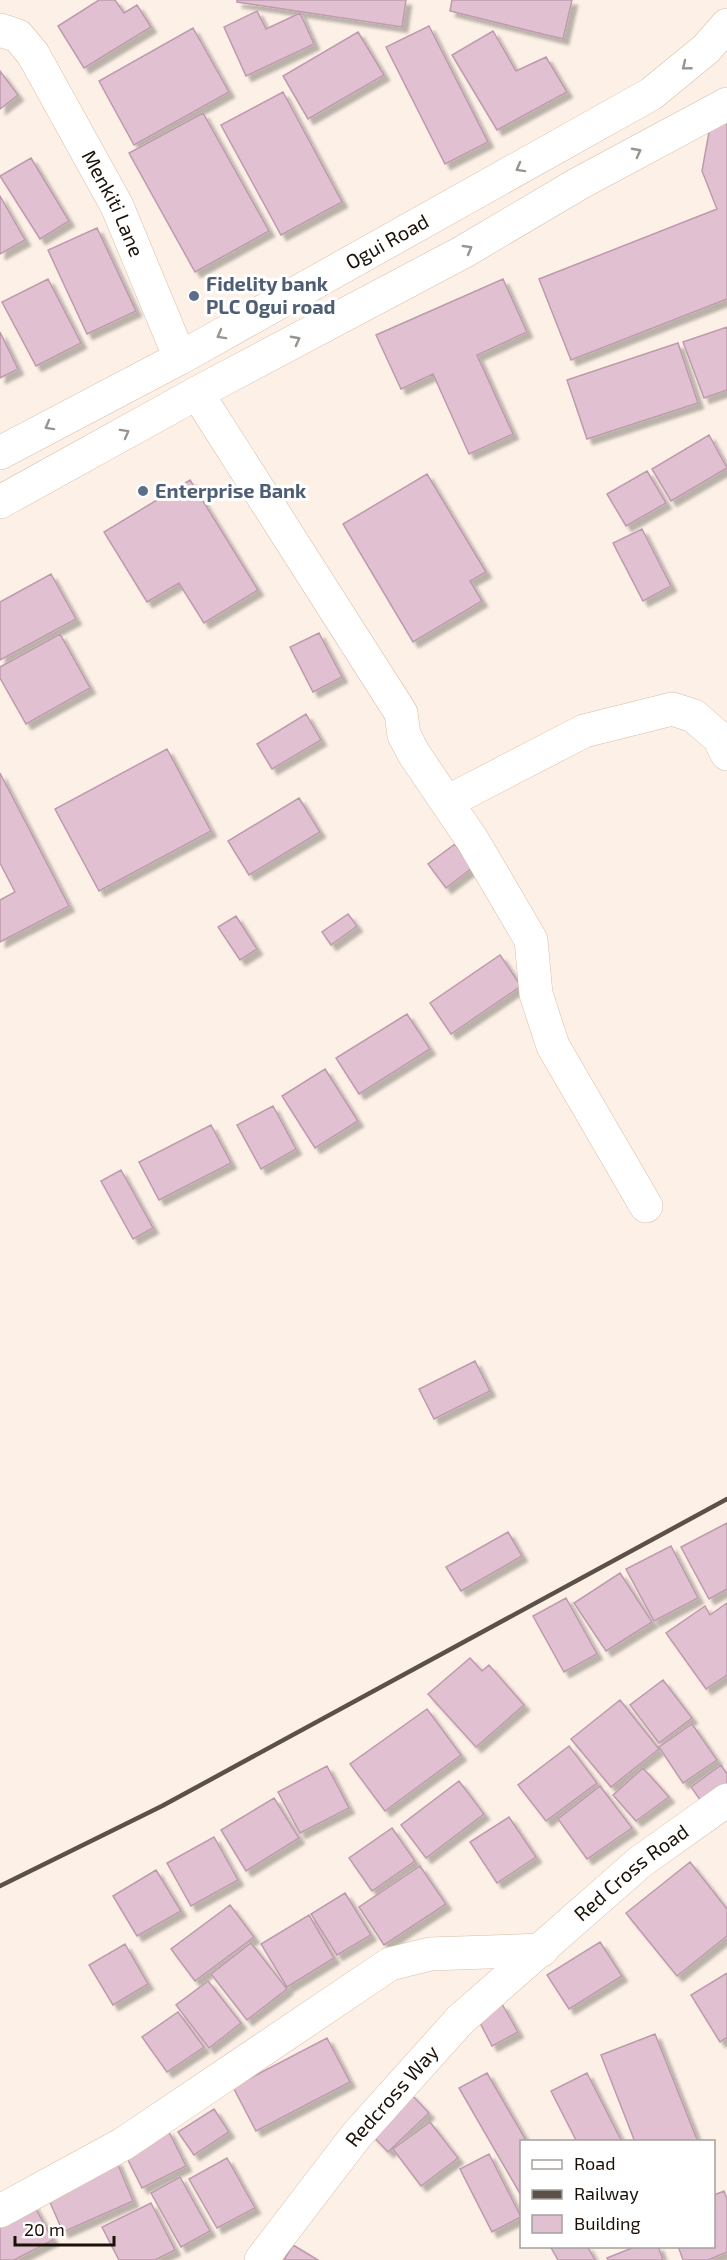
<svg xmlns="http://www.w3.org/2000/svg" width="727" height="2260" font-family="'Exo 2',sans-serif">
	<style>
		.building { fill: #e1c1d1; stroke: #bd9bad; stroke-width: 1.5; filter: url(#shadow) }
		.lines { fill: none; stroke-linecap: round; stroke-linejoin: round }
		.minor-casing { stroke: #d9bda5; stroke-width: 34 }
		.major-casing { stroke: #d9bda5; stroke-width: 34 }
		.minor { stroke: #fff; stroke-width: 33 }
		.major { stroke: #fff; stroke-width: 33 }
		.rail { stroke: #5c5148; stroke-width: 4.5 }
		.oneway { stroke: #989490 }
		.service-dot { fill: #5c6f8a; stroke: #fff; stroke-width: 2 }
		.labels { text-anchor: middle; stroke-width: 6; stroke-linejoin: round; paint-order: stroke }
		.street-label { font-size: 20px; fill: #1b1108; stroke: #fff }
		.service-label { font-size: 20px; font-weight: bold; fill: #4e5e75; stroke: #fff; text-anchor: start }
	</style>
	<defs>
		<filter id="shadow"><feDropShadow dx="5.5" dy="5.5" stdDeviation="1.5" flood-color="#0004"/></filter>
	</defs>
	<rect width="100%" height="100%" fill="#fdf1e7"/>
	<path class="building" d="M99,0H115L124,13L137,5L151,27L84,68L58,26Z
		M237,0H406L402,27L237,2Z
		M452,0H572L563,39L450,11Z
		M257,11L266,29L300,13L314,44L246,76L224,27Z
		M429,26L488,142L445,164L386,47Z
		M193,28L229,92L134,145L99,81Z
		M493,31L516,71L546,57L567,92L497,130L452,55Z
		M358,32L384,75L308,119L283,76Z
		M0,71L18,95L0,109Z
		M283,92L342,202L281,235L221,125Z
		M203,113L269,231L195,272L129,153Z
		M727,121V299L571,360L539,279L717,209L702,171L709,132Z
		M31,158L69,221L40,239L0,176Z
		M0,196L25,240L0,254Z
		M97,228L136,311L87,334L48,250Z
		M48,279L81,343L36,366L2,302Z
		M503,279L527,332L477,355L513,434L469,454L433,374L401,389L376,335Z
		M727,327V390L704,398L683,342Z
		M0,332L18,369L0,378Z
		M678,343L698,403L587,439L567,380Z
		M709,435L727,468L671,501L652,469Z
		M647,471L666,503L626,526L607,494Z
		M427,474L486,572L470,581L482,601L413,642L343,524Z
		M190,480L258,590L204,623L179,583L147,602L104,532Z
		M642,529L671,586L643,601L613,543Z
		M51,574L76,619L0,660V602Z
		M319,633L342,677L313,692L290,647Z
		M60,634L90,688L26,724L0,678V667Z
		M306,714L321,740L272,769L257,744Z
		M167,749L211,831L99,891L55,809Z
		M0,773L69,906L0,942V900L15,892L0,863Z
		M299,798L320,832L249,875L228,841Z
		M455,844L472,868L446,888L428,864Z
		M348,914L357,926L331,945L322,932Z
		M236,916L257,949L240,960L218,927Z
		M500,955L521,986L451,1034L430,1003Z
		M407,1014L430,1049L359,1094L336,1058Z
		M325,1069L358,1121L315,1148L282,1096Z
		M273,1106L296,1149L261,1169L237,1125Z
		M211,1125L231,1163L159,1200L139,1162Z
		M121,1170L153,1228L133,1239L101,1181Z
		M475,1361L490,1391L434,1419L419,1389Z
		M727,1523V1589L709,1599L681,1547Z
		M508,1532L522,1556L461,1591L446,1567Z
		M671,1546L698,1598L654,1621L626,1569Z
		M620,1573L652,1622L606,1651L574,1603Z
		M566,1598L597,1654L564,1672L533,1616Z
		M727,1603V1675L706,1689L666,1633L705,1606L710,1615Z
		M470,1658L482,1671L489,1665L524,1705L476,1747L428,1694Z
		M663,1680L692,1718L659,1743L630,1705Z
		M620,1700L659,1749L611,1787L571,1739Z
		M427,1709L461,1755L385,1811L350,1764Z
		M692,1724L717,1760L683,1783L659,1747Z
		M569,1746L597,1783L546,1821L518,1785Z
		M721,1765L727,1774V1783L701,1801L691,1787Z
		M327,1766L349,1808L300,1833L278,1792Z
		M643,1768L669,1797L636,1821L613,1795Z
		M459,1781L484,1814L426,1858L401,1825Z
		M600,1786L632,1828L587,1859L558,1819Z
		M274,1798L299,1838L246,1871L221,1830Z
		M509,1817L536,1857L497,1883L470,1842Z
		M392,1828L415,1861L372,1891L349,1858Z
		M214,1837L238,1880L191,1906L167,1863Z
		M690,1862L727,1909V1936L677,1976L626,1913Z
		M420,1866L446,1904L384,1945L359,1907Z
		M156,1870L181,1911L137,1936L113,1896Z
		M345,1893L371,1935L337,1955L311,1914Z
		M230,1905L254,1937L195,1981L171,1949Z
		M309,1915L334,1958L287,1987L261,1944Z
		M600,1942L622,1976L569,2009L547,1975Z
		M251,1943L287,1989L247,2020L211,1974Z
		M125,1944L148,1984L113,2005L89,1965Z
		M727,1973V2037L720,2042L691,1995Z
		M208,1981L241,2023L209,2048L176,2005Z
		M502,2004L518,2032L492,2046L477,2017Z
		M178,2012L204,2047L167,2072L142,2037Z
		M655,2034L698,2142H635L601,2055Z
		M327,2038L350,2082L256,2131L233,2087Z
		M487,2073L527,2142H522V2197L459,2088Z
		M587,2073L622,2142H577L551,2091Z
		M410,2093L429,2113L388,2152L369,2132Z
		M214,2109L229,2132L194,2155L178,2132Z
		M430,2122L458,2158L421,2186L393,2149Z
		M168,2130L186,2166L142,2188L124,2152Z
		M489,2154L521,2217L492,2232L460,2169Z
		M227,2158L255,2208L217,2228L189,2179Z
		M116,2160L133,2201L63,2232L45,2191Z
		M180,2177L210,2231L181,2247L151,2193Z
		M724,2191L727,2199V2252L708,2260H683L678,2246H714V2195Z
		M151,2203L175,2250L155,2260H119L102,2227Z
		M33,2204L53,2240L14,2260H0V2221Z
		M293,2245L318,2260H284Z
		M550,2246H587L595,2260H558Z
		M637,2246H658L663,2260H608L607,2258Z"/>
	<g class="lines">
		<defs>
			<g id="minor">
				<path id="s1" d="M0,30L18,36L33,54L117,206L180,358"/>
				<path d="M197,393L401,713L404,735L414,754L473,841L531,940L536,994L553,1046L646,1206"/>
				<path d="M447,802L584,731L672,709L694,716L719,738L727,754"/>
				<path d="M0,2211L123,2144L390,1964L430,1954L542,1950"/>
				<path id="s2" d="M261,2260L356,2136L460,2020L640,1862L727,1800"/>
			</g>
			<g id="major">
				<path id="s3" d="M0,453L180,358L651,94L706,49L727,25"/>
				<path d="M0,502L197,393L463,252L578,184L727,104"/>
			</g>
		</defs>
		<use href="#minor" class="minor-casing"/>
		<use href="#major" class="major-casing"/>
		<use href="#minor" class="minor"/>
		<use href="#major" class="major"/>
		<path class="rail" d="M0,1886L162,1806L727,1499"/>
	</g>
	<defs><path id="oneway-chevron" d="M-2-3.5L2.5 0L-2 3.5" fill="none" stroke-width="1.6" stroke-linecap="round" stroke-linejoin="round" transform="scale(1.5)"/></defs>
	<g class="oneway">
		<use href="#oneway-chevron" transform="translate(686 66) rotate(141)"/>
		<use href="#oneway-chevron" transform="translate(637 152) rotate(-28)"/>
		<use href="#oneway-chevron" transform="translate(520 168) rotate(151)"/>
		<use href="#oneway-chevron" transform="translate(468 249) rotate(-30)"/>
		<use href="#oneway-chevron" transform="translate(221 335) rotate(151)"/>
		<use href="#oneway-chevron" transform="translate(296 340) rotate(-28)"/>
		<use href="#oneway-chevron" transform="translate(49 426) rotate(151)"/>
		<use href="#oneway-chevron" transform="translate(125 433) rotate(-29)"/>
	</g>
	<g class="service-dot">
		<circle cx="194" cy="296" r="6"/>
		<circle cx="143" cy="491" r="6"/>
	</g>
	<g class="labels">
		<g class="street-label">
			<text dy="7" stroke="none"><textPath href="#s1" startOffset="212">Menkiti Lane</textPath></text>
			<text dy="7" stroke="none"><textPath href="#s3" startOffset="441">Ogui Road</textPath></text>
			<text dy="7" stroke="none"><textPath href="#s2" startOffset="538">Red Cross Road</textPath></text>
			<text dy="7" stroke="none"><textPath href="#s2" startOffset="210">Redcross Way</textPath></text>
		</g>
		<g class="service-label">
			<text x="206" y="291">Fidelity bank<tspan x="206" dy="23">PLC Ogui road</tspan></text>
			<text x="155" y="498">Enterprise Bank</text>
		</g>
	</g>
	<rect x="520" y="2140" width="195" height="108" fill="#ffffff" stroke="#a4a09c" stroke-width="1.5"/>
	<rect x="532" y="2160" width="30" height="9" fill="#ffffff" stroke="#a4a09c" stroke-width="1.5"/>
	<text x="574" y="2170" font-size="18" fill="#1b1108">Road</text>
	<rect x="532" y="2190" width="30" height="9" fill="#5c5148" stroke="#a4a09c" stroke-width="1.5"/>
	<text x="574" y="2200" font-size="18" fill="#1b1108">Railway</text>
	<rect x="532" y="2215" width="30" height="18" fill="#e1c1d1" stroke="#a4a09c" stroke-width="1.5"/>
	<text x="574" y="2230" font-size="18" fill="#1b1108">Building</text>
	<path d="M15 2236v9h99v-9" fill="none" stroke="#1b1108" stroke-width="3"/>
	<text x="24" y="2236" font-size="18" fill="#1b1108" stroke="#ffffff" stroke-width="4.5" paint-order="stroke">20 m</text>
</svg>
